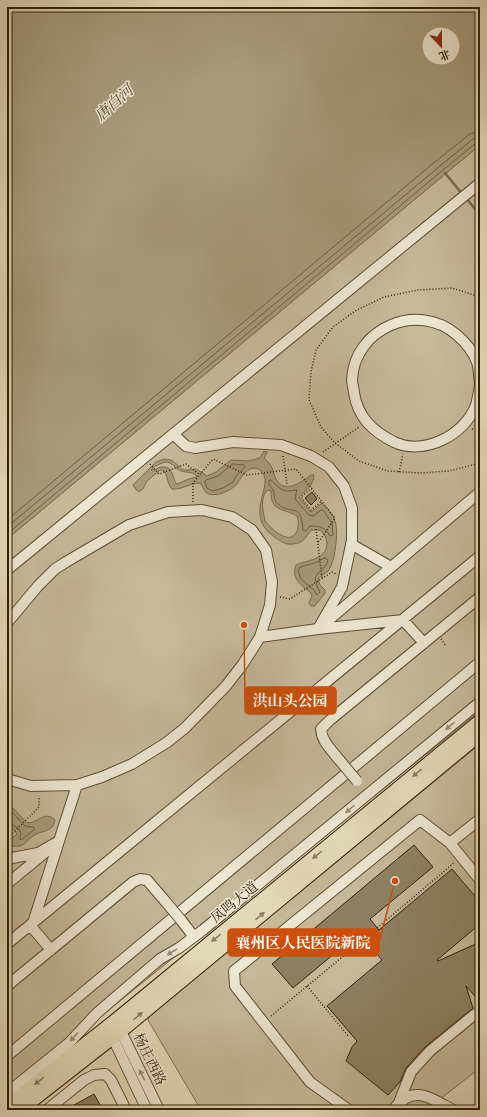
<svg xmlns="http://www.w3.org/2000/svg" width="487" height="1117" font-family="Alegreya,'Noto Serif SC',serif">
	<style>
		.green { fill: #c5b99a; stroke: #7a6c50 }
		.water { fill: #a69a7b; stroke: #77694c; fill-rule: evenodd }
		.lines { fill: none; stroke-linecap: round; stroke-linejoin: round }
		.shore { stroke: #6b5c40; stroke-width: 1 }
		.stream { stroke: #77694c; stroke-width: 2.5 }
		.building { fill: #8d8062; stroke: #301f05 }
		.minor-casing { stroke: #5d4e32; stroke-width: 12 }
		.major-casing { stroke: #301f05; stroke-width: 15 }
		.path { stroke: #301f05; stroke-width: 1.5; stroke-dasharray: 1 2; stroke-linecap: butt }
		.minor { stroke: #ede6d1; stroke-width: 10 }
		.major { stroke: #e3d9b8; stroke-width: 13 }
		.minor-bridge-casing { stroke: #5d4e32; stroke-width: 12; stroke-linecap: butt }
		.minor-bridge { stroke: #ede6d1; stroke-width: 10 }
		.oneway { fill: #988c75 }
		.oneway2 { fill: #8a7c5e }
		.labels { text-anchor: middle; stroke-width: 3; stroke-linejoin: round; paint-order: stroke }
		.street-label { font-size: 14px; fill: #301f05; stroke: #ede6d1 }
		.water-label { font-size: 15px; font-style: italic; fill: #594a2e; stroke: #ede6d1 }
		.leader { fill: none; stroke: #cc500b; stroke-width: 1.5 }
		.callout-dot { fill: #cc500b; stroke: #ede6d1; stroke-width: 1.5 }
		.callout { fill: #cc500b; stroke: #cc500b; stroke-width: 1.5 }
		.callout-label { font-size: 15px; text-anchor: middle; font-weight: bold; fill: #fff }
	</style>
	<rect width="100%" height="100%" fill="#e3d9b8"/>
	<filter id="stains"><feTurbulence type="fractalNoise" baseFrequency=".005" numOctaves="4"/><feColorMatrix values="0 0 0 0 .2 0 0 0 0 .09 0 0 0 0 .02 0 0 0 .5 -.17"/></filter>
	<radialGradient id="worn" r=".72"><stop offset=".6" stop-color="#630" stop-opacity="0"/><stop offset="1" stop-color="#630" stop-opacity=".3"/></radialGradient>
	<path class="green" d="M480,145V711L116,1004L7,1090V539Z
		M480,744V1068L426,1110H201L148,1020L149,1016Z"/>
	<path class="water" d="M7,7H480V145L7,539ZM429,34H453V58H429Z
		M264,451L267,452L264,458C276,468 271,473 278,482C287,493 303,481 311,475H314C314,485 305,491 299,497L311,512L322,503C327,509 333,514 335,521C339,531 335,563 328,571C325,574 321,575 318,579L320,585L325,590V593L315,606H311L309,603L312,596L311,593C301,585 291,579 296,565C307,560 326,560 327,544C327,538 324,534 320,530H311C305,538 304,543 293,544C286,545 282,542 276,538C240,515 278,484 260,470C250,463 241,477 237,484C232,490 217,497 209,494C203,492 204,487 200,483C190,483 182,490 172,489C167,484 168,476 164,471L160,470L147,481L143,489L140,491H137L133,485L156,462L164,459L171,460C184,468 177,472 196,469L207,476L216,472L231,460L248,461L260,458ZM165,462C173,462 175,469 181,471C187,473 191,471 197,476V477L189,479L177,484C172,480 174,467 164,467C159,466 156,471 151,470L155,466ZM269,490L271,491C270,512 284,508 297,516C301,527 296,542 283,536C276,533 270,527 265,521C263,510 260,501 266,491Z
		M7,807L13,808L27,823C38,823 45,810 55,820C53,833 41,830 33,836C28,839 25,845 20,846C15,847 11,845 7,847V842L17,834L13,829L7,832Z"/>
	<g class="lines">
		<path class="shore" d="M233,464L244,465L245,467L236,476L233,482L223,488L213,491L207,488L205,482L206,480L218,476Z
			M271,480C276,484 279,490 287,491C290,491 294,490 297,490L295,499L309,515L313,516L321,510H323L332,523L333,535L330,536C325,527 320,526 310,526L306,531L303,530C301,501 292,516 278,504C272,499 277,492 269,485V481Z
			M7,520L436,161L470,134L480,131
			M7,527L440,166L473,139L480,137
			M7,534L443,170L476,143L480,142
			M325,558L328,560C325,571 319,569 315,578L317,586L320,592L317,595L314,590L301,579L298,571L300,567L315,563Z
			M7,811L12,812L25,826L33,827L35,829L21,840L20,838L21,833L19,829L13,825L7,827"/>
		<path class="stream" d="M445,173L463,195
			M466,198L480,215"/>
	</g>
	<path class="building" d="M312,492L317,499L311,505L305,498Z
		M414,845L433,867L370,919L379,930L452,869L480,902V924L437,960L438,961L480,942V1002L466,986L473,1008L425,1047L406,1068L400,1082L388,1095L346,1061L352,1047L357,1041L327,1006L382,960L359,933L293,988L272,964Z
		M94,1094L103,1110H65Z"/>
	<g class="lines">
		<defs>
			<path id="minor" d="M480,383C479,376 479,368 477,362C473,351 465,342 457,335C418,301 354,328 352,380C352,384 354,389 354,393C358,417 372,431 394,442C424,456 465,435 476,405C478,398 479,391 480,384
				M173,434L186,446L195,448L233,442L281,445L311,456L329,467L344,486L352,508V540L342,587L318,629L260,637
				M351,544L391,567
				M7,570L480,183
				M7,623L38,586L55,569L66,562L129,525L168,512L202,510L232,517L252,530L266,550L272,582L270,605L260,637L243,664L226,686L185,728L166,743L132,764L102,777L77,785L31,786L7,779
				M424,643L403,620L318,629L480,492
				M336,756C329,747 322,741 321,729L330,720L480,597
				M450,843L480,819
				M7,859L38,853L59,841L77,785
				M7,884L59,841L33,923
				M181,920L194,937
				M30,925L51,950
				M7,944L480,556
				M7,986L133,882L140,879L147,880L165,901
				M118,1025L159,1110
				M110,1032L147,1110
				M7,1056L480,662
				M7,1093L69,1043L97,1013L160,959L179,948L203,930L480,702
				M400,1100L411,1072L430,1051L474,1015L480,1012
				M47,1110L84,1080L94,1075L105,1074L111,1080L126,1110
				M349,1110L310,1082L235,986L234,971L420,820L450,843L480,880
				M393,1110C413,1084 429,1097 453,1110"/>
			<path id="major" d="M7,1106L116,1020L480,721
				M20,1110L121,1031L480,734"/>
		</defs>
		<use href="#minor" class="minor-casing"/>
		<use href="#major" class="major-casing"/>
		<path class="path" d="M480,297L452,288L418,290L384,297L355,311L333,327L316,350L311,372L309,400L321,427L335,443L359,461L388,471L420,473L449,471L480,463
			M472,429L480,430
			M323,452L359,427
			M283,456L287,484
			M150,464L159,474L186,464L200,475
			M399,472L403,454
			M312,488L301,497L311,510L322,501
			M193,502V483L213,459L247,475L296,469L335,518L318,543
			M316,529L322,578
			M280,597L290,599L332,572L336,574
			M441,639L446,646
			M7,833L12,834L39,807V796
			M7,839L12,834
			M307,986L349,1037
			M271,1016L364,939L455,862"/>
		<use href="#minor" class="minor"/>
		<use href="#major" class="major"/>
		<defs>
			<path id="minor-bridge" d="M336,756L357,781
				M165,901L181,920"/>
		</defs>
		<use href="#minor-bridge" class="minor-bridge-casing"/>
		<use href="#minor-bridge" class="minor-bridge"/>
	</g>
	<defs><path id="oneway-solid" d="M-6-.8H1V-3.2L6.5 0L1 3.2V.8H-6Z"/></defs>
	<g class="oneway">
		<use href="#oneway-solid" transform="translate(450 726) rotate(140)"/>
		<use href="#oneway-solid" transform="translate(350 809) rotate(140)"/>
		<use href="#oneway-solid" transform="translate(172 952) rotate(148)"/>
		<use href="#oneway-solid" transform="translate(74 1037) rotate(133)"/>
		<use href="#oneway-solid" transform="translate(142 1075) rotate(-116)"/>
	</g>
	<g class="oneway2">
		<use href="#oneway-solid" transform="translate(417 773) rotate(141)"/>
		<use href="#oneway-solid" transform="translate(317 855) rotate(141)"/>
		<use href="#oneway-solid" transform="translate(260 916) rotate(-40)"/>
		<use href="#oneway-solid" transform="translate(216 938) rotate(141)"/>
		<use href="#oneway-solid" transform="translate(138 1016) rotate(-40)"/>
		<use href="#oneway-solid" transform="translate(39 1081) rotate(142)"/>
	</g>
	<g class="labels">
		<g class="street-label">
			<text transform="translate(234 902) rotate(-39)" y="5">凤鸣大道</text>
			<text transform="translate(150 1059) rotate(64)" y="5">杨庄西路</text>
		</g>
		<g class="water-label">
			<text transform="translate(114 103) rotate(-42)" y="5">唐白河</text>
		</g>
	</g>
	<path class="leader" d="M244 625L245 701M395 881L379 943"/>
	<g class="callout-dot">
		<circle cx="244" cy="625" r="4"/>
		<circle cx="395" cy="881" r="4"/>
	</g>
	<g class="callout">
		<rect x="245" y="687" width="91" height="27" rx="4"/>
		<rect x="228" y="929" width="151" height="27" rx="4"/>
	</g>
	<g class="callout-label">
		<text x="290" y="706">洪山头公园</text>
		<text x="303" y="948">襄州区人民医院新院</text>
	</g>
	<rect width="487" height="1117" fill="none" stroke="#e3d9b8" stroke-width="24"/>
	<rect x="8" y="8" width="471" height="1101" fill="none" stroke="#301f05" stroke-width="2"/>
	<rect x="12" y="12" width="463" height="1093" fill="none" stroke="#301f05"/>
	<g transform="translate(441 46) rotate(158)"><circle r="19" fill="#ede6d1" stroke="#a1967f"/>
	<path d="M0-3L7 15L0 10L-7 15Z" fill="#8f2418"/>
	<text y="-6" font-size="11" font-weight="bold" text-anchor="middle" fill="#301f05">北</text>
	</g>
	<rect width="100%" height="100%" filter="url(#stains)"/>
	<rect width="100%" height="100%" fill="url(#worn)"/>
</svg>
